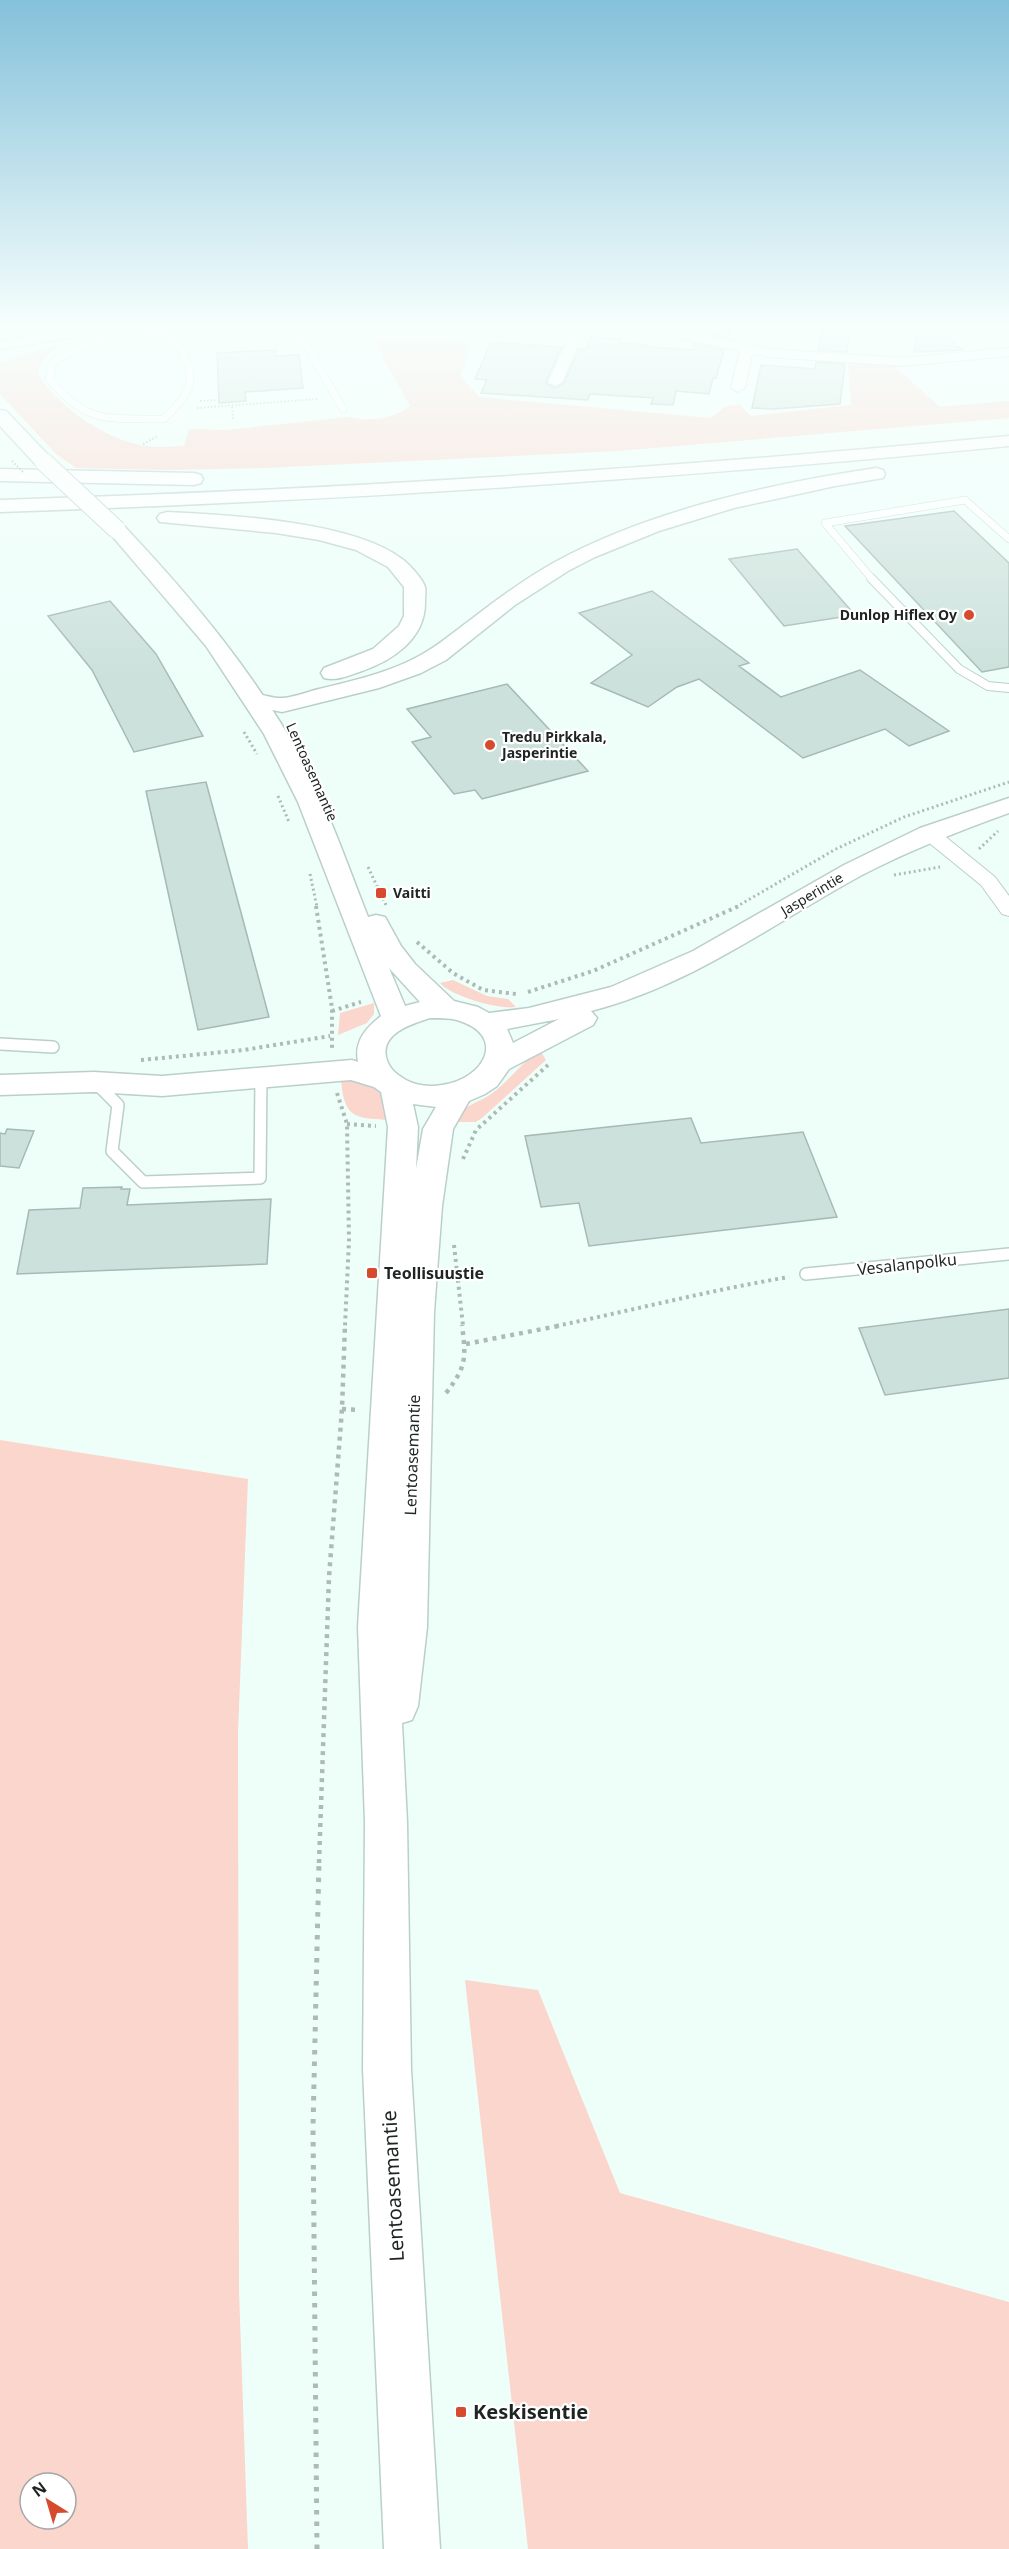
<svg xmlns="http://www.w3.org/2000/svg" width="1009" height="2549" font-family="'Noto Sans',sans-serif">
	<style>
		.green { fill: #fbd6cd; fill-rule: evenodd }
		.building { fill: #cce1db; stroke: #a6bab5; stroke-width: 1.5 }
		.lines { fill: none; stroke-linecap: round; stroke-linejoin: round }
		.lane-far2-casing { stroke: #bbcfca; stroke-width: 8 }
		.lane-far1-casing { stroke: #bbcfca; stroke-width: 10 }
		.lane-casing { stroke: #bbcfca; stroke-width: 14 }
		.street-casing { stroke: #bbcfca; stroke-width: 2 }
		.secondary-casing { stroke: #bbcfca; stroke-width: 3 }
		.highway-casing { stroke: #bbcfca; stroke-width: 3 }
		.path-far4 { stroke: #adbbb7; stroke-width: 2; stroke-dasharray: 1.5 2; stroke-linecap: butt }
		.path-far3 { stroke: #adbbb7; stroke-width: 3; stroke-dasharray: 2 3; stroke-linecap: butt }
		.path-far2 { stroke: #adbbb7; stroke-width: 4; stroke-dasharray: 3 4; stroke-linecap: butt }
		.path-far1 { stroke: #adbbb7; stroke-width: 4.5; stroke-dasharray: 4 5; stroke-linecap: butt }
		.path { stroke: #adbbb7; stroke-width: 5; stroke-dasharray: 4.5 7; stroke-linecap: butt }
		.lane-far2 { stroke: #fff; stroke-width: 7 }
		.lane-far1 { stroke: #fff; stroke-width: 8 }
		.lane { stroke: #fff; stroke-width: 11 }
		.street { fill: #fff; fill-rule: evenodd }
		.secondary { fill: #fff; fill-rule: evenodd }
		.highway { fill: #fff; fill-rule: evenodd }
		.secondary-bridge-casing { stroke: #bbcfca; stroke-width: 20; stroke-linecap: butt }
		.path-bridge { stroke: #adbbb7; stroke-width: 2; stroke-dasharray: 1.5 2; stroke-linecap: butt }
		.secondary-bridge { stroke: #fff; stroke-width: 18 }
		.poi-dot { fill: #d64b2d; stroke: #fff; stroke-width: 2 }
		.labels { text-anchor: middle; stroke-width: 4.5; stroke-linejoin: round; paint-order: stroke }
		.far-poi-label { font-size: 14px; font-weight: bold; fill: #1d2422; stroke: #fff; text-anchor: start }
		.far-street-label { font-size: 14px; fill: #1d2422; stroke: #fff }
		.street-label { font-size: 16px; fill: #1d2422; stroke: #fff }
		.poi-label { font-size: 16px; font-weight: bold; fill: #1d2422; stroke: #fff; text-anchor: start }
		.near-street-label { font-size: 20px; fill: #1d2422; stroke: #fff }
		.near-poi-label { font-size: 20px; font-weight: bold; fill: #1d2422; stroke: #fff; text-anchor: start }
	</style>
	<rect width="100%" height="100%" fill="#eefffa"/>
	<path class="green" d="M364,324H413L414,328L472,345L460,375L479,397L711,418L726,406L740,405L751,416L851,405L848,363H891L940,407L1009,401V418L618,451L264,468L171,470L76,468L56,454L0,394V363L62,343L43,359L38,374C58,407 109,442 147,446C159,448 172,446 184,446L189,429L227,430L349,417C371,422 392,419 410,406Z
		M453,980L487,996L508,999L516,1007C499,1010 451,996 440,983Z
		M374,1003V1014L367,1023L338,1035L340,1013Z
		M540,1050L546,1060L482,1118L476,1122H455C459,1106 479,1103 491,1094C509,1081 522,1062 540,1050Z
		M341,1080C356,1078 378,1086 385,1100C388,1106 389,1114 390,1120C357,1118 344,1120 341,1080Z
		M0,1440L248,1479L238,1733L239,2290L248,2549H0ZM30,2483H66V2519H30Z
		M465,1980L538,1990L620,2193L1009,2302V2549H528Z"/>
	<path class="building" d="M695,324H731L728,338L695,331Z
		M822,324H842L841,331L849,332L847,352L818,350Z
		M917,326L936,327L962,350L914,352Z
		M591,337L621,339L620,343L647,345V347L694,350V343L724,350L716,378H713L709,394L676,391L673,405L651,404L653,398L590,394L588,400L481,393L487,380L475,379L491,342L562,347L546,381L547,384L556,388L564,383L579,349H586Z
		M276,350L275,356L299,355L303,388L245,392L246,401L219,403L217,353Z
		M816,362L845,364L840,404L774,409L752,408L761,365L815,369Z
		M954,511L1009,563V667L982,672L845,526Z
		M797,549L855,615L784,626L729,559Z
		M652,591L749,663L739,666L781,697L860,670L949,731L909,746L885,729L803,758L699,679L677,687L648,707L591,683L632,655L579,613Z
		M110,601L156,654L203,736L134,752L92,670L48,616Z
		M507,684L588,771L482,799L475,790L454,794L412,742L431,737L407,709Z
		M206,782L269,1017L198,1030L146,791Z
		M691,1118L701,1143L803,1132L837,1217L589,1246L579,1203L541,1207L525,1136Z
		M7,1129L34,1131L19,1168L0,1166V1133L5,1134Z
		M122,1187L121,1189H130L127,1205L271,1199L267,1264L17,1274L29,1210L80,1208L83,1188Z
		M1009,1309V1378L885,1395L859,1328Z"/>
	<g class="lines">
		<defs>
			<path id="lane-far2" d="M135,324L161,332
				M267,324L306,345L343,409
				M161,332C181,343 198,371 186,393C181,403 171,411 164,419C109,418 87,425 49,379L52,363C85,340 121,334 161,332Z
				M161,332L255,324
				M873,580L825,523L965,500L1009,539"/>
			<path id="lane-far1" d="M871,578L959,669L988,686L1009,688"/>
			<path id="lane" d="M0,1044L53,1047
				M95,1082L118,1105L112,1151L143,1182L260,1178L261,1077
				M806,1274L1009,1254"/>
			<path id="street" d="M111,324H139L133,328L0,349V341Z
				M566,324H619L667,327L769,349L903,358L1009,348V356L903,366L769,357L752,353L745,388L738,392L731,388L740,351L667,335L585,329L562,382L555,386L548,382L573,328Z
				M929,827L936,829L995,877L1009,896V916L1002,914L981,885L922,837L919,833L922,829Z"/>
			<path id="secondary" d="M0,410L6,411L51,458L53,462L51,466H37L0,426Z
				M117,524L124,526C193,599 257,676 305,765C330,814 348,866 368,917L376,915L385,917L401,946L415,964L454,1001L478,1007L489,1013L529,1008L611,987L693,951L844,865L920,828L1009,798V813C959,831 910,850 862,875C772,924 692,985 591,1011L597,1018L593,1025L509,1069L497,1086L485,1094L469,1101L453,1129L442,1206L434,1312L427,1627L418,1706L412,1720L402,1723L407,1822L411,2069L440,2549H384L363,2069L365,1822L358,1627L388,1127L381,1092L374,1087L351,1080L162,1096L94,1092L0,1095V1075L94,1072L162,1076L352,1060L358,1062C354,1041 366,1028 381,1016L298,802L264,734L206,646L107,530L110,526ZM389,968L420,1002L405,1006ZM430,1018C438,1018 449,1018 457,1020C508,1035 485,1079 442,1085C429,1087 417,1086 406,1080C396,1074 389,1069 386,1057C381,1033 412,1024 430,1018ZM559,1019L513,1043L507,1029ZM413,1104L436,1107L423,1129L416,1169L418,1127Z"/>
			<path id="highway" d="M1009,436V446C673,479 337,501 0,512V500C337,490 673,468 1009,436Z
				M876,468L883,470L885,474L883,478L835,486L734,508L659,531L595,557L568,571L515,605L446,660L421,673L379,688L282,712L248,705L245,700L248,695C261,692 271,699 283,698C295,697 307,692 319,689C348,682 378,675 405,663C431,652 451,634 473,618C499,598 526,578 555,562C651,510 769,484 876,468Z
				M0,469L194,473L201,475L203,479L201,483L194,485L0,481Z
				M167,512C229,515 353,521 402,559C409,564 423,579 425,587C426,591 425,597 425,601C426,639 392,661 359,672C348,676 336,681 324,678L321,673L324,668L373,649L399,626L404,616V587L388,567L356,550L319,540L276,533L160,522L157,518L160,514Z"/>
		</defs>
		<use href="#lane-far2" class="lane-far2-casing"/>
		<use href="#lane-far1" class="lane-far1-casing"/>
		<use href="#lane" class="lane-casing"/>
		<use href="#street" class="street-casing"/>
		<use href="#secondary" class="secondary-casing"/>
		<use href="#highway" class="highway-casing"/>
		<path class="path-far4" d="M200,401L217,400
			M232,407L233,419
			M197,408L318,399
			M143,444L158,436"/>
		<path class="path-far3" d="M244,732L257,754
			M278,796L289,822
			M979,849L998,831
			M368,867L386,905
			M310,874L317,907
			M894,875L940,867
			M736,907L836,849L904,817L1009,782"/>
		<path class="path-far2" d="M316,906L332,1008V1050
			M417,942L453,973L483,990L516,994
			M528,992L593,971L739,906
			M332,1011L361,1002
			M141,1060L244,1050L330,1036
			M337,1093L347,1124L349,1240L345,1326
			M347,1124L376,1126
			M463,1159L476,1130L548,1065
			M454,1245L463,1326
			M556,1326C634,1310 711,1290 789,1277"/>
		<path class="path-far1" d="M466,1344L563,1325
			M446,1393C467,1366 466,1358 462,1325
			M342,1409L360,1410
			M319,1863L329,1577L342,1409L345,1325"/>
		<path class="path" d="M317,2549L313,2127L319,1861"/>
		<use href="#lane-far2" class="lane-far2"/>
		<use href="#lane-far1" class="lane-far1"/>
		<use href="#lane" class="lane"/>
		<use href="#street" class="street"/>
		<use href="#secondary" class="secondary"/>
		<use href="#highway" class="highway"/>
		<defs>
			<path id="secondary-bridge" d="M44,462L117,530"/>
		</defs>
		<use href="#secondary-bridge" class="secondary-bridge-casing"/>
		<path class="path-bridge" d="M12,461L24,473"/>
		<use href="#secondary-bridge" class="secondary-bridge"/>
	</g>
	<linearGradient id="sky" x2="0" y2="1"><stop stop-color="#84c1da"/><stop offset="0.48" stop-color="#f7fffd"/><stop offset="1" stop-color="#f7fffd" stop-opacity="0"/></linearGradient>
	<rect width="1009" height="681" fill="url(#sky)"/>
	<g class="poi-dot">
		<circle cx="969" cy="615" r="6"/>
		<circle cx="490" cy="745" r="6"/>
		<rect x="375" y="887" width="12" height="12" rx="3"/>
		<rect x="366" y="1267" width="12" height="12" rx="3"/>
		<rect x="455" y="2406" width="12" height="12" rx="3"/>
	</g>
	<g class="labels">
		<g class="far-poi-label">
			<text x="957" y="620" text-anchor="end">Dunlop Hiflex Oy</text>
			<text x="502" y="742">Tredu Pirkkala,<tspan x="502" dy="16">Jasperintie</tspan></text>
			<text x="393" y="898">Vaitti</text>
		</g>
		<g class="far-street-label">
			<text transform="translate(312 772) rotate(66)" y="5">Lentoasemantie</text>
			<text transform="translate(812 894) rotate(-31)" y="5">Jasperintie</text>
		</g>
		<g class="street-label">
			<text transform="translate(907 1264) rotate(-6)" y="6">Vesalanpolku</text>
			<text transform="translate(412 1455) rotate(-88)" y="6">Lentoasemantie</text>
		</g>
		<g class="poi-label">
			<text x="384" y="1279">Teollisuustie</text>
		</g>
		<g class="near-street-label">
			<text transform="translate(393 2186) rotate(-93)" y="7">Lentoasemantie</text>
		</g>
		<g class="near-poi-label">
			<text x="473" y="2419">Keskisentie</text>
		</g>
	</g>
	<g transform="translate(48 2501) rotate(323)"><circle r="28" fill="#ffffff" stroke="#a5a7a7" stroke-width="1.5"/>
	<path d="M0-4.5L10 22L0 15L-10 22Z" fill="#d64b2d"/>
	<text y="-9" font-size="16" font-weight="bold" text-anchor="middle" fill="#1d2422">N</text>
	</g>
</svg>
